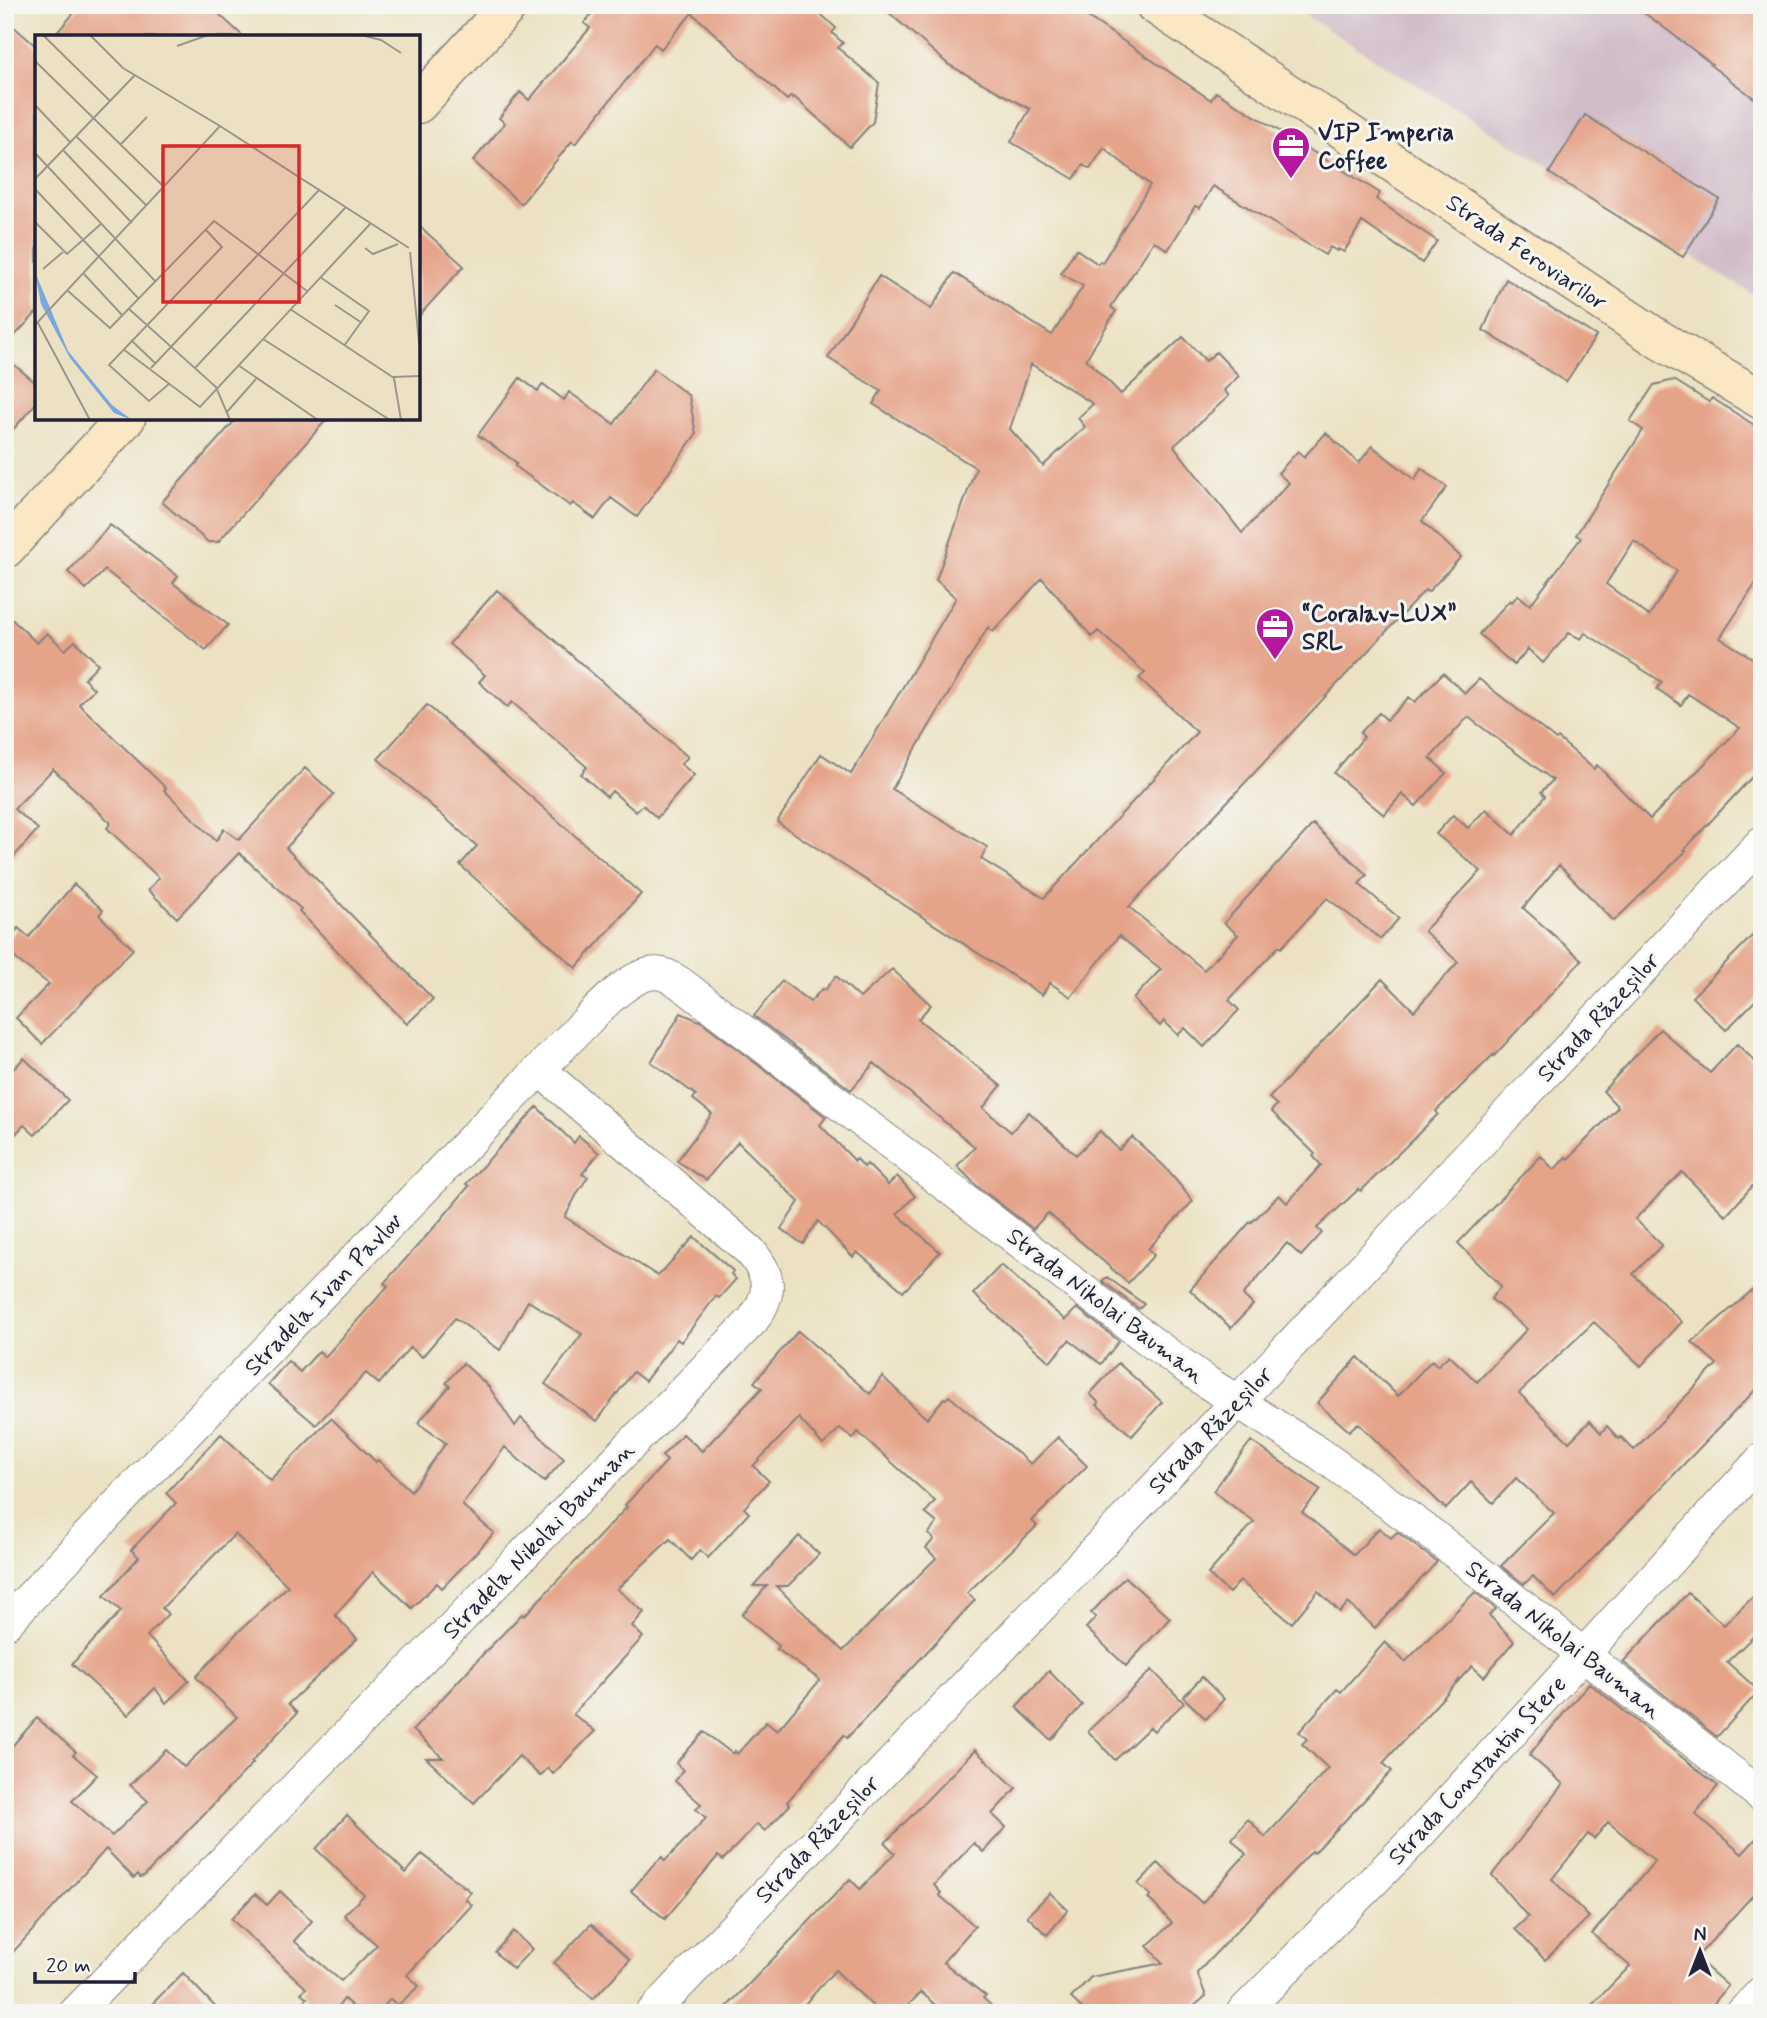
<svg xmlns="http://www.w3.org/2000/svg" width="1767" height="2018" font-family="Mynerve,sans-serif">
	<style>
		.railway { fill: #d1bdc9 }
		.building { fill: #e5a388; fill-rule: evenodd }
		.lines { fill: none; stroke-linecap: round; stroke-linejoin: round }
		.street-casing { stroke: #87827f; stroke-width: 34 }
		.secondary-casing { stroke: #87827f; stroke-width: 41 }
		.street { stroke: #fff; stroke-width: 32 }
		.secondary { stroke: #fae7c3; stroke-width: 38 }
		.labels { text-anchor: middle; stroke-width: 6; stroke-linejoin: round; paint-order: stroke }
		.poi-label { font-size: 24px; font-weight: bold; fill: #22223b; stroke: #f6f6f2; text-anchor: start }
		.street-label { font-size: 24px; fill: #22223b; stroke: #f6f6f2 }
		.inset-road { fill: none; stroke: #9b958d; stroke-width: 2 }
		.view { fill: #d62828; fill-opacity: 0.15; stroke: #d62828; stroke-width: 3.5 }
		.inset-edge { fill: none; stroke: #22223b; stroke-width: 3.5 }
	</style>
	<rect width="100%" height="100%" fill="#f6f6f2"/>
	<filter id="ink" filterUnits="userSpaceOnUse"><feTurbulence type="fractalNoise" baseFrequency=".0143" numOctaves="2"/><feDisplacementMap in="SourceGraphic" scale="14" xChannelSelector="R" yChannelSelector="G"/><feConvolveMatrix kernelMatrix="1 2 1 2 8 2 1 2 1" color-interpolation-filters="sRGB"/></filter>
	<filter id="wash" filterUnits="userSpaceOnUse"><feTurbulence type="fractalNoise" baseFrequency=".00686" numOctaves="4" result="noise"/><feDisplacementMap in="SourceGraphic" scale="28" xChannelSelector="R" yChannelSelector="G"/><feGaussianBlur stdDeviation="1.57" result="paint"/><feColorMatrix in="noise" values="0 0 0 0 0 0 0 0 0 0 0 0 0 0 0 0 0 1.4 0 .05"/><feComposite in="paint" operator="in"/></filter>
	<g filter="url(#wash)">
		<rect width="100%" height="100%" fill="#ece2c3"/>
		<path class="railway" d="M1289,5H1762V300Z"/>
		<g id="blocks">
			<path class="building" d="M81,5H209L244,37H53Z
				M599,5H811L836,28L832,33L843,43L838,48L879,83L873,122L850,147L794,97L792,99L791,96L787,100L692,13L661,49L655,44L575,144L572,141L521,204L473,161L505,123L499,118L520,92L529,100L590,28L584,23Z
				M880,5H1063L1081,16L1082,13L1211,100L1216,92L1380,193L1376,199L1437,241L1422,263L1362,222L1344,252L1338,249L1337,251L1330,247L1325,255L1213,186L1200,208L1195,206L1168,250L1154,241L1111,307L1116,311L1086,359L1121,394L1183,337L1206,361L1216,352L1239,376L1224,390L1229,396L1174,446L1242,533L1289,483L1278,473L1298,451L1304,457L1326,433L1359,463L1372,446L1415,480L1421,468L1447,487L1422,521L1461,557L1428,592L1425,590L1129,907L1204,970L1238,935L1224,923L1313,824L1367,875L1359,884L1399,918L1381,939L1327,898L1281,948L1279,946L1229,1000L1239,1010L1204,1047L1185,1028L1178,1035L1164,1021L1160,1026L1133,999L1161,969L1119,936L1071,997L1050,983L1042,995L777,822L821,754L851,774L956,598L936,580L976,468L873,404L881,391L828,358L879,276L931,309L954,273L1052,335L1083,286L1061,273L1076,249L1098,264L1100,261L1102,263L1150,185L1104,148L1090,169L1083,165L1074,179L1011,142L1030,109L949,65ZM1031,364L1093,404L1078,418L1085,427L1043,466L1010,429ZM1042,578L1092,637L1098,631L1145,673L1139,678L1197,732L1044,898L981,859L987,847L892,789L988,627L993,632Z
				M1634,5H1762V104L1710,65L1712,64Z
				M5,19L37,47V312L5,346Z
				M1585,115L1719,199L1683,257L1549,173Z
				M418,225L464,266L418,317Z
				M1506,279L1596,336L1566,382L1483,330Z
				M5,357L37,384V402L5,439Z
				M654,369L689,396L696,434L637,517L611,498L595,519L573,503L570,506L515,466L517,463L478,435L520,378L538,391L543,384L564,400L569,392L614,424Z
				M1674,380L1709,402L1712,398L1762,430V574L1720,638L1762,664V766L1684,850L1686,851L1614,921L1559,865L1523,908L1582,960L1494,1056L1493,1055L1436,1111L1438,1114L1361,1191L1359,1189L1317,1228L1322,1233L1301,1256L1287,1243L1243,1295L1253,1305L1231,1328L1190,1290L1251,1221L1252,1222L1279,1195L1287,1203L1321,1165L1313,1156L1315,1154L1271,1111L1277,1105L1269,1098L1382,979L1414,1011L1458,962L1424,931L1481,871L1436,834L1453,815L1468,828L1486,809L1514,835L1545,796L1541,792L1553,780L1468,717L1430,758L1446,773L1416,806L1402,794L1384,815L1334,773L1364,737L1360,733L1379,713L1387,720L1409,697L1415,702L1443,673L1465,693L1479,679L1556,740L1558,738L1594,769L1597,765L1650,819L1740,728L1688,694L1681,705L1657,689L1662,682L1585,633L1581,639L1569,633L1543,663L1528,649L1514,665L1479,634L1510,600L1512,602L1518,595L1530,605L1581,538L1576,535L1643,430L1630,421L1654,385ZM1634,541L1677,571L1649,616L1606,584Z
				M237,418H328L218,542H208L162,502Z
				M110,525L178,576L173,583L228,625L206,650L105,570L86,589L68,572Z
				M497,590L688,757L681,764L694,775L657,818L643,805L636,812L612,791L607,797L581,774L587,767L512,702L507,707L479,682L485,675L449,644Z
				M5,613L37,643L47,633L65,650L75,641L98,664L84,679L94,689L79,704L166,788L164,790L216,841L224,829L239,840L305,768L334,794L286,848L433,999L407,1024L299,911L301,909L239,853L177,918L148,890L159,878L107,828L111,823L53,769L14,809L38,829L5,867Z
				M427,705L641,894L576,968L460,865L477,846L378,759Z
				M74,884L103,910L99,915L133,949L42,1044L16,1018L49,984L5,951V944L18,928L29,937Z
				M1762,926V994L1726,1030L1692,997Z
				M892,969L931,1005L918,1019L1001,1086L983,1108L1011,1132L1029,1112L1076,1155L1100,1131L1119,1150L1132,1137L1164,1166L1193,1201L1148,1249L1154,1255L1128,1283L1048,1213L1033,1229L977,1186L957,1166L975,1147L874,1063L851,1090L754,1016L782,981L810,1002L822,989L825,990L836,976L860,998Z
				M681,1013L702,1022L826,1117L820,1125L855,1161L857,1159L864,1167L867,1164L888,1185L897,1176L915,1196L897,1214L940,1252L906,1289L903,1291L857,1252L853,1257L818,1221L803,1244L781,1229L799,1202L738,1142L706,1180L677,1161L712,1114L693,1099L696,1095L651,1062Z
				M1660,1029L1710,1073L1737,1044L1762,1068V1175L1726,1216L1682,1172L1635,1219L1662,1245L1633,1274L1682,1322L1641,1366L1594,1322L1519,1393L1569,1442L1590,1421L1601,1433L1607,1426L1619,1439L1621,1437L1634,1450L1717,1364L1692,1342L1762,1282V1383L1555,1598L1533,1576L1524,1584L1501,1566L1554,1513L1516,1478L1493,1503L1471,1482L1446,1509L1358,1423L1349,1431L1317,1403L1358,1357L1398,1396L1432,1360L1437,1366L1449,1355L1477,1382L1527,1329L1491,1299L1501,1286L1458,1243L1541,1156L1554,1170L1566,1157L1568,1159L1618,1107L1603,1091Z
				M24,1058L68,1100L35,1135L24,1125L5,1145V1078Z
				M537,1107L574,1143L579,1136L599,1153L582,1174L588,1177L578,1192L565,1217L658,1276L694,1237L733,1271L731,1274L736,1279L719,1298L716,1296L681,1342L677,1339L645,1381L633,1372L597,1421L545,1384L582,1334L528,1301L500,1350L455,1318L422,1357L410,1347L379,1384L366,1373L316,1425L268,1384L288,1361L300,1372L319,1351L325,1357L388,1286L384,1283L438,1223L469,1186L466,1184Z
				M1001,1265L1065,1320L1077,1308L1119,1341L1101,1364L1069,1340L1050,1362L973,1294Z
				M1107,1277L1144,1304L1139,1309L1102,1281Z
				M798,1331L870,1394L882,1376L927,1419L944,1398L946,1399L949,1396L1031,1464L1058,1437L1087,1466L1032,1521L1037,1526L967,1593L975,1600L847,1738L844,1735L787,1802L790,1805L765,1831L757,1824L723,1860L718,1856L665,1919L631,1891L652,1866L662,1857L665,1861L706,1818L696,1809L701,1804L675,1781L683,1770L676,1763L704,1732L733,1754L735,1751L737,1754L766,1722L777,1731L820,1680L777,1649L779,1646L742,1615L767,1586H753L799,1536L819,1554L788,1586H776L843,1651L936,1558L926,1548L934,1539L928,1534L937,1523L925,1513L935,1501L858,1432L853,1439L840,1428L823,1445L799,1418L753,1466L769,1481L744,1508L749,1513L708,1558L700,1550L691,1560L670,1539L617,1589L644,1612L632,1626L643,1637L573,1714L595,1731L553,1774L548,1768L540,1776L519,1756L474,1803L426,1758H443L413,1730L486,1651L522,1614L524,1616L627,1507L625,1505L667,1461L662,1456L683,1434L702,1451L762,1388L754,1382Z
				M463,1363L489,1387L515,1426L521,1418L564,1459L544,1482L505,1447L462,1505L494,1533L469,1560L442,1588L437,1583L412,1608L373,1572L335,1615L357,1639L288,1704L297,1713L251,1762L253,1763L144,1876L140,1877L138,1874L134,1878L106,1849L5,1961V1754L37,1718L76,1752L73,1755L97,1775L72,1801L112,1836L148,1801L130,1785L166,1750L184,1767L237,1717L196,1677L236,1634L288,1586L235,1534L162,1608L168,1614L147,1636L189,1681L166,1703L155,1688L128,1715L72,1664L121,1611L104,1596L139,1557L131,1550L176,1503L166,1493L221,1434L270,1480L331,1418L376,1462L378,1460L411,1491L446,1443L418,1423L450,1386L446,1383Z
				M1118,1363L1162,1402L1132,1436L1097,1405L1099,1403L1090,1394Z
				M1251,1441L1321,1490L1302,1512L1354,1555L1379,1528L1391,1538L1397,1532L1437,1562L1375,1628L1348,1603L1340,1612L1318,1591L1292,1623L1240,1581L1229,1593L1208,1574L1254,1522L1213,1491Z
				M1125,1577L1170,1618L1126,1666L1086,1628L1096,1617L1091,1613Z
				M1762,1588V1628L1727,1662L1759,1691L1717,1737L1623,1662L1688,1593L1724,1625Z
				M1475,1592L1496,1609L1489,1615L1514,1641L1484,1677L1472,1666L1383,1763L1392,1771L1314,1853L1312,1851L1197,1973L1206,1996L1186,2013H1087L1071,1998L1091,1977L1163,1963L1147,1946L1172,1923L1148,1898L1151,1895L1138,1884L1158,1863L1202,1903L1246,1854L1232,1839L1248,1819L1265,1837L1328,1768L1302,1744L1307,1739L1299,1732L1337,1689L1341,1692L1385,1642L1405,1662Z
				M1152,1670L1184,1703L1154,1731L1150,1727L1115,1760L1088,1731Z
				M1049,1671L1082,1705L1051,1740L1016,1707Z
				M1202,1677L1224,1699L1206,1719L1183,1697Z
				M1589,1683L1718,1786L1695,1814L1742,1854L1762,1832V1885L1696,1958L1728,1986L1706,2013H1584L1630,1966L1592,1934L1655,1861L1608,1822L1594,1839L1588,1834L1552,1879L1589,1917L1545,1960L1515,1929L1528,1917L1492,1875L1563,1784L1529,1755Z
				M975,1750L1016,1788L992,1814L1006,1827L983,1852L974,1843L934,1885L941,1893L939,1895L975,1926L943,1962L986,1996L983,1998L999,2013H944L921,1992L901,2013H880L835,1970L797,2013H721L850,1879L860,1889L895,1853L885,1843Z
				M347,1815L406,1873L422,1854L471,1892L465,1899L472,1905L407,1975L419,1986L398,2005L390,1999L379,2013H360L344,1999L333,2013H296L307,1998L301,1993L306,1988L231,1919L255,1894L267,1905L280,1891L312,1921L294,1941L341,1981L377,1945L344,1915L364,1895L316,1849Z
				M1050,1893L1068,1910L1047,1935L1027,1916Z
				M591,1924L630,1960L593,1999L554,1963Z
				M513,1931L532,1949L513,1969L495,1952Z
				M183,1973L221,2013H143Z"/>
		</g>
	</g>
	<g filter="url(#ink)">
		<use href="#blocks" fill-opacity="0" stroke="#87827f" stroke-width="2"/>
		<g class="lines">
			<defs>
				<path id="street" d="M5,1624L130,1491L569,1039C589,1020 632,966 662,974C677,978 691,992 704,1001L1154,1344L1208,1383L1319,1453L1434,1536L1762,1796
					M75,2013L753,1320C773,1292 771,1276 750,1251L541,1071
					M652,2013L1239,1400L1762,842
					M1242,2013L1411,1843L1762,1459
					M1742,2013L1762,1992"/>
				<path id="secondary" d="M1155,5L1660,340L1762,400
					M418,104L509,5
					M5,549L126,418"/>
			</defs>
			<use href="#street" class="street-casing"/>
			<use href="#secondary" class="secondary-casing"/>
			<use href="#street" class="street"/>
			<use href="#secondary" class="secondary"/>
		</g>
	</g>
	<defs>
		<symbol id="office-pin" viewBox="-11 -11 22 30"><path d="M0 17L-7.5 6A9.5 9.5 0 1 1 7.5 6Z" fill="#b5179e" stroke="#f6f6f2"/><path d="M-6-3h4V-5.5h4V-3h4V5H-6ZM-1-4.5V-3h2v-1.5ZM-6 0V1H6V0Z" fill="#fff"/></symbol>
	</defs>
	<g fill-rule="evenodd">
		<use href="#office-pin" x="1269" y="124" width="44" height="60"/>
		<use href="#office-pin" x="1253" y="605" width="44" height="60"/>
	</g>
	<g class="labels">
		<g class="poi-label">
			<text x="1318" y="140">VIP Imperia<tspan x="1318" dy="28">Coffee</tspan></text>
			<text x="1302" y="621">“Coralav-LUX”<tspan x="1302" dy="28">SRL</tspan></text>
		</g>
		<g class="street-label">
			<text transform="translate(1527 252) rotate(34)" y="8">Strada Feroviarilor</text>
			<text transform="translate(1598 1017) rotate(-47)" y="8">Strada Răzeșilor</text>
			<text transform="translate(323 1294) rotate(-46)" y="8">Stradela Ivan Pavlov</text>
			<text transform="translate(1106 1305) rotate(37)" y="8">Strada Nikolai Bauman</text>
			<text transform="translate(1210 1430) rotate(-46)" y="8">Strada Răzeșilor</text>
			<text transform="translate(538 1540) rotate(-46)" y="8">Stradela Nikolai Bauman</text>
			<text transform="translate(1564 1639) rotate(38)" y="8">Strada Nikolai Bauman</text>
			<text transform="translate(1477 1770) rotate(-47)" y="8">Strada Constantin Stere</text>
			<text transform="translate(817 1839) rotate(-46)" y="8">Strada Răzeșilor</text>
		</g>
	</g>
	<g transform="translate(35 35)">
		<rect width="385" height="385" fill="#ece2c3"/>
		<path d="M0,237L33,316L77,370L97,385L79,378L35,323L6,269Z" fill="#79a7e2"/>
		<path class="inset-road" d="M8,0L75,66M55,0L88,33L185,91M326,0L346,5L366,18M142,11L173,0M0,26L129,152M0,70L35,107M41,101L112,171M86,109L112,82M28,115L97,188M0,118L120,246M0,144L100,40M0,154L104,264M0,187L32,219L66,189M330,213L338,219L363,209M375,217L385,317M8,234L28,217M49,239L87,280M285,242L334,276L309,311M33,256L75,293L179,186L272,256M300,270L327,288M94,274L181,352L195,385M255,274L359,343L366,385M3,288L55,385M0,290L185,91L374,213M228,304L355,385M96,305L120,328M88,314L165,372L336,188M203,330L283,385M116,333L285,154M160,333L311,172M358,342L385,341M134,349L114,366L74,330L187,212L170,194M191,378L221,344"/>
		<path class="view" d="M128,111H264V267H128Z"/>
		<rect width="385" height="385" class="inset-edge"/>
	</g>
	<rect width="1767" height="2018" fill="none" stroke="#f6f6f2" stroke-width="28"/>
	<g transform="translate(1700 1951)" stroke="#f6f6f2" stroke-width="5" paint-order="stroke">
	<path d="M0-5L12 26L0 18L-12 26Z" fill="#22223b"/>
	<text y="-10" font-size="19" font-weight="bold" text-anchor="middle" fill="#22223b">N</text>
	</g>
	<path d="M35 1972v10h100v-10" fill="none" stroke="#22223b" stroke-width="3.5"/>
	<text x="46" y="1972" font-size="21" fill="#22223b" stroke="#f6f6f2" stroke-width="5" paint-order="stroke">20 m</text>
</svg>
